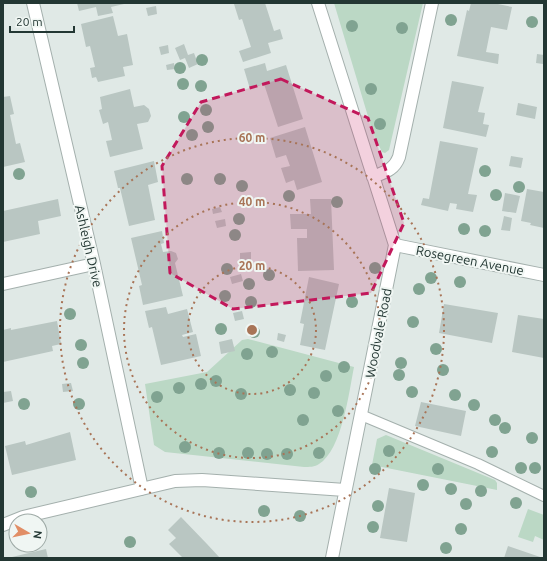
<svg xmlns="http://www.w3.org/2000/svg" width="547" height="561" font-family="Ubuntu,sans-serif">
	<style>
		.green { fill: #bbd8c5 }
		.building { fill: #b9c6c2 }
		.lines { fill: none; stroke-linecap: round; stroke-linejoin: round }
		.lane-casing { stroke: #a4b0ad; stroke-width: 12 }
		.street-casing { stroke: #a4b0ad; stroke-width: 14 }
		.lane { stroke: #fff; stroke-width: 10 }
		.street { stroke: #fff; stroke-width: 12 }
		.tree { fill: #80a391 }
		.marked { fill: #c2185b; fill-opacity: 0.2; stroke: #c2185b; stroke-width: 3; stroke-dasharray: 8 5; stroke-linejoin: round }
		.ring { fill: none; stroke: #a87457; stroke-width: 2; stroke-dasharray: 2 4 }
		.labels { text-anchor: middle; stroke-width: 4; stroke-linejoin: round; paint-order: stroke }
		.street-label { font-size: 13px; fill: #233733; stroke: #f0f6f3 }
		.centre { fill: #a87457; stroke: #f0f6f3; stroke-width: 2 }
		.ring-label { font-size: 12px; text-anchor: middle; font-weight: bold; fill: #a87457; stroke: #f0f6f3; stroke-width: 4; stroke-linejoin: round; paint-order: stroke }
	</style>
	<rect width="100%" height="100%" fill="#e0e9e6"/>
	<path class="green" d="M334,3H423L389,150L385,153L382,152L373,133Z
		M248,339L354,367C349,392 342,450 319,464C315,467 309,467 304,467L165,452L154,445L145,384L207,372L242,340Z
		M386,435L495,480L497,483V490L372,465L377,439Z
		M528,509L544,515V540L535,536L533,542L518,537Z"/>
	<path class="building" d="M77,3H124V4L111,7L113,13L98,16L96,7L79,11Z
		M236,3H265L274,31L280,29L283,39L268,43L271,53L243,62L239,51L251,47L242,19L239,20L234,4Z
		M471,3H493L512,7L507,30L491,27L486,52L499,54L498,64L457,56L467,10L469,11Z
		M156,6L157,14L148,16L146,8Z
		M113,16L118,36L127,34L133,65L123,67L125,76L98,82L96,77L92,78L90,68L95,67L90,46L86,47L81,24Z
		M184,44L188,55L194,53L198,64L189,68L185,58L180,60L175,48Z
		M168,45L169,53L161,55L159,47Z
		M537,54L544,55L543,64L536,63Z
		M174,63L175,69L167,70L166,65Z
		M265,63L267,71L286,65L303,119L278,127L264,84L250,89L244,69Z
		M452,81L484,87L478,112L485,113L483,124L489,125L486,137L443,128Z
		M130,89L134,107L144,105L149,109L151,116L148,122L137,124L143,149L110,157L106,141L112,140L108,122L103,124L99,110L102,109L100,97Z
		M10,96L14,114L10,115L16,144L20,143L25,162L3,167V97Z
		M518,103L537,107L535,119L516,115Z
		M305,127L322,182L297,190L294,180L286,183L281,168L290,166L286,155L276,158L270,138Z
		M440,141L478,148L468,194L477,195L473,212L456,209L457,204L450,203L448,211L421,205L423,198L429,199Z
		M511,156L523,158L521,168L509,166Z
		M154,161L158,182L148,185L155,220L129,226L120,188H118L114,171Z
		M527,189L544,192V228L530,225L531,223L521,221Z
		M505,193L520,196L516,213L502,211Z
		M58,199L61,216L38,221L40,234L3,242V211Z
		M310,199H331L334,270L298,271L297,238H307V229H291L290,214H311Z
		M220,207L222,212L213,214L212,209Z
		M504,216L512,218L510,231L501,230Z
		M225,219L226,226L217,228L215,221Z
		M162,231L164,243L161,244L163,252L171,251L176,253L178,259L175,263L183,296L143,305L139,286L142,285L131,238Z
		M251,252V262H240V253Z
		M241,274L243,281L232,284L230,277Z
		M309,277L339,284L325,350L300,345L304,324L300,323Z
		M444,304L498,313L492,343L439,333Z
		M166,307L168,314L187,309L193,332L182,335L183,337L196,334L201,356L161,365L152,327L149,328L145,311Z
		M242,311L244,319L235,321L233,313Z
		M518,315L544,319V358L512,352Z
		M57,321L61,344L52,346L53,351L3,362V330L11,328V330Z
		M278,333L286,335L284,342L277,340Z
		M232,339L235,351L221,354L219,342Z
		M71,383L73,391L63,392L62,384Z
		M11,391L13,401L3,403V392Z
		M421,402L466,411L461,436L415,426Z
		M70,432L76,460L12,475L5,446L25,441L26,445Z
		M389,488L415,493L407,542L380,538Z
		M181,517L207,544L220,558H183L169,544L176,538L168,530Z
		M508,546L543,558H504Z
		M46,549L48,558H12V557Z"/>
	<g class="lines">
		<defs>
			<path id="lane" d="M361,415L478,464L544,496"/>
			<path id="street" d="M33,3L94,264L142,489
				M318,3L395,245L332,558
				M373,177C385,172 394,170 399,157L432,3
				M395,245L544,275
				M3,284L94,264
				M3,525L23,517L175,481L202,480L345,490"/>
		</defs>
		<use href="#lane" class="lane-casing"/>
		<use href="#street" class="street-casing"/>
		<use href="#lane" class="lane"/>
		<use href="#street" class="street"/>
	</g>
	<g class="tree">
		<circle cx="451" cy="20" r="6"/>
		<circle cx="532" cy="22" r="6"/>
		<circle cx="352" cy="26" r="6"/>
		<circle cx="402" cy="28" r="6"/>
		<circle cx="202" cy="60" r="6"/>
		<circle cx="180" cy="68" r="6"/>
		<circle cx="183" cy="84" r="6"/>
		<circle cx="201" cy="86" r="6"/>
		<circle cx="371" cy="89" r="6"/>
		<circle cx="206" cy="110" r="6"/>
		<circle cx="184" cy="117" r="6"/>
		<circle cx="380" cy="124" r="6"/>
		<circle cx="208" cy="127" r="6"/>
		<circle cx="192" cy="135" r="6"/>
		<circle cx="485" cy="171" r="6"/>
		<circle cx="19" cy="174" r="6"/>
		<circle cx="187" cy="179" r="6"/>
		<circle cx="220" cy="179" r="6"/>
		<circle cx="242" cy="186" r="6"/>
		<circle cx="519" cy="187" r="6"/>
		<circle cx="496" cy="195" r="6"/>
		<circle cx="289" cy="196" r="6"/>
		<circle cx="337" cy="202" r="6"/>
		<circle cx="239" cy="219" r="6"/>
		<circle cx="464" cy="229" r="6"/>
		<circle cx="485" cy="231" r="6"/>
		<circle cx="235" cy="235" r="6"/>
		<circle cx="375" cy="268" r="6"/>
		<circle cx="227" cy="269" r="6"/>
		<circle cx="269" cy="275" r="6"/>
		<circle cx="431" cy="278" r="6"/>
		<circle cx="460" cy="282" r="6"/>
		<circle cx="249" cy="284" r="6"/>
		<circle cx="419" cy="289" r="6"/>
		<circle cx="225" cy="296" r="6"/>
		<circle cx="251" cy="302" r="6"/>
		<circle cx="352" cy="302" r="6"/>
		<circle cx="70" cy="314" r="6"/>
		<circle cx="413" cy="322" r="6"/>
		<circle cx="221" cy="329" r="6"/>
		<circle cx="254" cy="332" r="6"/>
		<circle cx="81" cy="345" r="6"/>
		<circle cx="436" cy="349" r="6"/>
		<circle cx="272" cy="352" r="6"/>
		<circle cx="247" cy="354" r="6"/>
		<circle cx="83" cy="363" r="6"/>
		<circle cx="401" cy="363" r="6"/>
		<circle cx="344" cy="367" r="6"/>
		<circle cx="443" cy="370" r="6"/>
		<circle cx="399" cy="375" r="6"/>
		<circle cx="326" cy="376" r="6"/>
		<circle cx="216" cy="381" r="6"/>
		<circle cx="201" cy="384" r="6"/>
		<circle cx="179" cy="388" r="6"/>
		<circle cx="290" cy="390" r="6"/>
		<circle cx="412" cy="392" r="6"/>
		<circle cx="314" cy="393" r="6"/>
		<circle cx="241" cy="394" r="6"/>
		<circle cx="455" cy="395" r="6"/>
		<circle cx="157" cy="397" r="6"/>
		<circle cx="24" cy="404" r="6"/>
		<circle cx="79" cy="404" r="6"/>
		<circle cx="474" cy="405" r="6"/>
		<circle cx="338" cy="411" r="6"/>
		<circle cx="303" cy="420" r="6"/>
		<circle cx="495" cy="420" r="6"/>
		<circle cx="505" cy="428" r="6"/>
		<circle cx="532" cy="438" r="6"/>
		<circle cx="185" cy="447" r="6"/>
		<circle cx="389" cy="451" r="6"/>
		<circle cx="492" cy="452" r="6"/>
		<circle cx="219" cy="453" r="6"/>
		<circle cx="248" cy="453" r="6"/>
		<circle cx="319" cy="453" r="6"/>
		<circle cx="267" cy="454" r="6"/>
		<circle cx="287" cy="454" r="6"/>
		<circle cx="521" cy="468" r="6"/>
		<circle cx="535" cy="468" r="6"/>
		<circle cx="375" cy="469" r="6"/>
		<circle cx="438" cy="469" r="6"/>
		<circle cx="423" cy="485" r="6"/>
		<circle cx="451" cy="489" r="6"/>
		<circle cx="481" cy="491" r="6"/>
		<circle cx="31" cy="492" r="6"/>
		<circle cx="516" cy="503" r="6"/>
		<circle cx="466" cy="504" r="6"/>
		<circle cx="378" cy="506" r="6"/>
		<circle cx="264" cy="511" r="6"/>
		<circle cx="300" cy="516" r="6"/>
		<circle cx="373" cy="527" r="6"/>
		<circle cx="461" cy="529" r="6"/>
		<circle cx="130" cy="542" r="6"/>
		<circle cx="446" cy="548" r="6"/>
	</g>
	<path class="marked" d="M281,79L368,118L404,223L371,293L233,309L170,273L162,166L201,102Z"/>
	<g class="ring">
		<circle cx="252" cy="330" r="64"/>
		<circle cx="252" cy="330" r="128"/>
		<circle cx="252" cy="330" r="192"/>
	</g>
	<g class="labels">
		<g class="street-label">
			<text transform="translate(89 246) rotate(77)" y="5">Ashleigh Drive</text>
			<text transform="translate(470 260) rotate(11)" y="5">Rosegreen Avenue</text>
			<text transform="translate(378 333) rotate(-79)" y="5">Woodvale Road</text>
		</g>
	</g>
	<circle cx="252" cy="330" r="6" class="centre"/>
	<g class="ring-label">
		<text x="252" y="142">60 m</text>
		<text x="252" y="206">40 m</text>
		<text x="252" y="270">20 m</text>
	</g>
	<rect width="547" height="561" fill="none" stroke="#233733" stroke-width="8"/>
	<g transform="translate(28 533) rotate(99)"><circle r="19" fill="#f0f6f3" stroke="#9eaaa6"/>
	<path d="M0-3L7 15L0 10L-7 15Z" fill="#e18e66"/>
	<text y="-6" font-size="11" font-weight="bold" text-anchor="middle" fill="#233733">N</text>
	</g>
	<path d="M10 26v6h64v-6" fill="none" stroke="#233733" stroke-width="2"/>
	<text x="16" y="26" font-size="12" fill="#233733" stroke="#f0f6f3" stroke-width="3" paint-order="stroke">20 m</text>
</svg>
